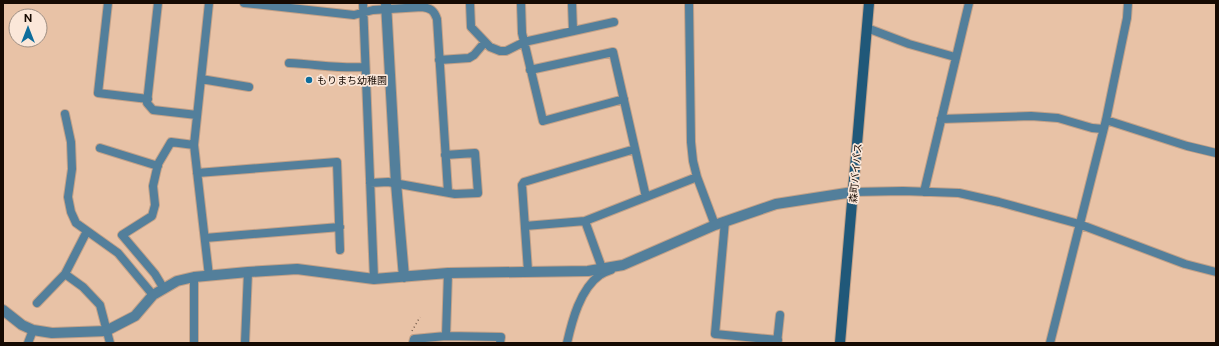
<svg xmlns="http://www.w3.org/2000/svg" width="1219" height="346" font-family="'Public Sans','Noto Sans JP',sans-serif">
	<style>
		.lines { fill: none; stroke-linecap: round; stroke-linejoin: round }
		.minor-casing { stroke: #c2a188; stroke-width: 10 }
		.tertiary-casing { stroke: #c2a188; stroke-width: 12 }
		.secondary-casing { stroke: #c2a188; stroke-width: 12 }
		.path { stroke: #78604f; stroke-width: 1.5; stroke-dasharray: 1 3; stroke-linecap: butt }
		.minor { stroke: #537f9b; stroke-width: 8 }
		.tertiary { stroke: #537f9b; stroke-width: 10 }
		.secondary { stroke: #205879; stroke-width: 10 }
		.poi-dot { fill: #0e6d9c; stroke: #fbe7d9; stroke-width: 1.5 }
		.labels { text-anchor: middle; stroke-width: 3.5; stroke-linejoin: round; paint-order: stroke }
		.poi-label { font-size: 10px; fill: #160a02; stroke: #fbe7d9; text-anchor: start }
		.street-label { font-size: 10px; fill: #160a02; stroke: #fbe7d9 }
	</style>
	<rect width="100%" height="100%" fill="#e8c2a6"/>
	<g class="lines">
		<defs>
			<path id="minor" d="M108,3L98,93L148,99
				M158,3L147,103L153,110L197,115
				M209,3L194,145L209,276
				M244,3L354,15L373,10L422,7C430,8 434,10 437,19L448,192
				M363,3L374,279
				M470,3L471,27L490,47L500,51H506L524,42L614,22
				M521,3L522,33L543,121L624,99
				M572,3L573,31
				M689,3L691,142L693,161L697,177L715,225
				M867,28L909,44L955,57
				M439,60L469,58L474,55L485,42
				M289,63C315,64 340,69 365,67
				M530,70L613,52L646,197
				M201,79L249,87
				M65,114L71,142L72,169L68,197L71,212L76,223L118,253L153,295
				M941,119L1031,116L1058,118L1092,128L1103,129
				M1106,120L1187,146L1216,153
				M100,148L158,166
				M197,173L337,162L340,250
				M370,183L388,182L455,194L478,193L475,153L445,155
				M853,192L903,191L959,193L999,202L1079,224L1185,264L1216,272
				M924,192L969,3
				M585,221L602,268
				M725,221L715,334L778,340
				M525,226L585,221L697,177
				M205,238L340,227
				M528,271L522,185L524,182L635,149
				M65,274L83,287L100,305L110,343
				M194,277V343
				M164,289L155,274L122,235L152,216L155,205L153,186L158,164L171,142L194,145
				M37,303L65,274L87,231
				M446,336L448,273
				M28,343L33,330
				M245,343L248,272
				M413,343L414,339L446,336L501,337L500,343
				M567,343C572,321 580,289 600,275C603,273 608,271 611,270
				M777,343L780,315
				M1050,343L1106,120L1122,42L1127,18L1128,3"/>
			<path id="tertiary" d="M386,3L396,183L404,277
				M3,310L22,325L33,330L52,333L106,331L135,316L153,295L177,281L194,277L248,272L297,269L374,279L448,273L588,271L623,265L715,225L776,204L853,192"/>
			<path id="secondary" d="M840,343L869,3"/>
		</defs>
		<use href="#minor" class="minor-casing"/>
		<use href="#tertiary" class="tertiary-casing"/>
		<use href="#secondary" class="secondary-casing"/>
		<path class="path" d="M412,331L420,317"/>
		<use href="#minor" class="minor"/>
		<use href="#tertiary" class="tertiary"/>
		<use href="#secondary" class="secondary"/>
	</g>
	<circle class="poi-dot" cx="309" cy="80" r="4"/>
	<g class="labels">
		<g class="poi-label">
			<text x="317" y="84">もりまち幼稚園</text>
		</g>
		<g class="street-label">
			<text transform="translate(855 173) rotate(-85)" y="4">森町バイパス</text>
		</g>
	</g>
	<rect width="1219" height="346" fill="none" stroke="#160a02" stroke-width="8"/>
	<g transform="translate(28 28)"><circle r="19" fill="#fbe7d9" stroke="#9f8f83"/>
	<path d="M0-3L7 15L0 10L-7 15Z" fill="#0e6d9c"/>
	<text y="-6" font-size="11" font-weight="bold" text-anchor="middle" fill="#160a02">N</text>
	</g>
</svg>
